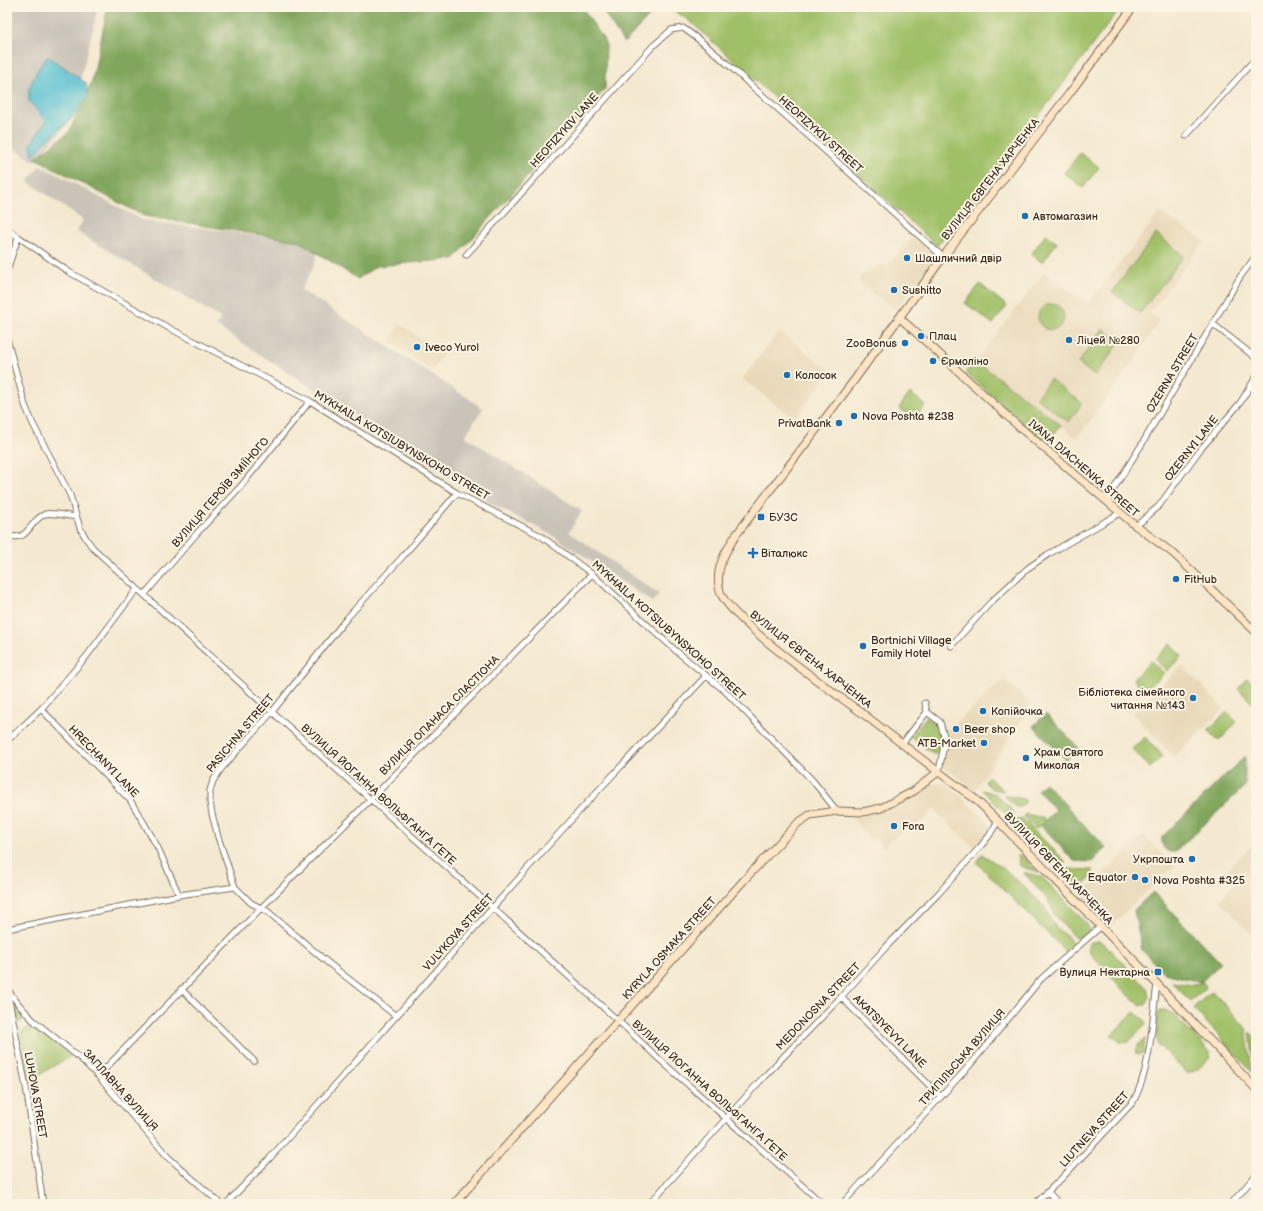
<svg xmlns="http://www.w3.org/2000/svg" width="1263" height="1211" font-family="'Balsamiq Sans',sans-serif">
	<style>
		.built { fill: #e9d9ba }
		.industrial { fill: #c9c3b8 }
		.green { fill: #a0c068; stroke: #6e7543 }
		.forest { fill: #80a65c; stroke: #5e683d }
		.water { fill: #55bfd1; stroke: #487478 }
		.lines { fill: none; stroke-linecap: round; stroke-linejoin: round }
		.street-casing { stroke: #7c6d5c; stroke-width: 7 }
		.secondary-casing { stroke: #7c6d5c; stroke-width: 9 }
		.street { stroke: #fff; stroke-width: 5 }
		.secondary { stroke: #fde5c5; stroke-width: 7 }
		.poi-dot { fill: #1f6fb2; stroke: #fcf5e5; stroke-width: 1.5 }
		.labels { text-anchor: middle; stroke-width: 4; stroke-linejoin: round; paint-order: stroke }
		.street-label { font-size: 11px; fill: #3b2a1e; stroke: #fcf5e5 }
		.poi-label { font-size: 11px; fill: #3b2a1e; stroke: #fcf5e5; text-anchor: start }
	</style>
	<rect width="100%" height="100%" fill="#fcf5e5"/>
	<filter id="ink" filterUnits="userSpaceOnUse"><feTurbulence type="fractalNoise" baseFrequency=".025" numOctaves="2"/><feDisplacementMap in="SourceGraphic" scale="8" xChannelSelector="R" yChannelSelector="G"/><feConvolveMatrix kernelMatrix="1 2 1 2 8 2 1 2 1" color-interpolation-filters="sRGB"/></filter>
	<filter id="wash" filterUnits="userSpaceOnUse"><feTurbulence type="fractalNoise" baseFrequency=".012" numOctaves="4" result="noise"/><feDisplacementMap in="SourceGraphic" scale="16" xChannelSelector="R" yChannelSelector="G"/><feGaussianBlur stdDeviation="0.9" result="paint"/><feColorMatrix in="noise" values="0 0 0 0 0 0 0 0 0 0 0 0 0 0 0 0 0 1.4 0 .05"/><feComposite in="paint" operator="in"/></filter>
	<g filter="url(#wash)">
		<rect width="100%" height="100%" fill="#f4e9d0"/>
		<path class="built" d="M1160,212L1205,241L1150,312L1160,320L1131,365L1077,438L976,361L1044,272L1087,304Z
			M913,237L930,252L932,257V261L897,311L860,284L859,277L882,264L887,267L903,247Z
			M400,324L444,354L432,371L390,341Z
			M779,331L831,371L795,419L742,379Z
			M1182,665L1224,709L1174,757L1132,713Z
			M1004,679L1032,704L975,790L942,766L948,740L946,732Z
			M936,783L943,784L951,787L992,826L974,847L934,810L911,831L906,826L883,848L875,838L871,842L852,819L894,806L917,794L925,787Z
			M1144,835L1174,866L1110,927L1078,897Z
			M1256,842V939L1219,900L1235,884L1224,872Z"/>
		<path class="industrial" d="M7,7H98L70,122L34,161L7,144Z
			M40,165L142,220L305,242L319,248L313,268L301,290L483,408L465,436L582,511L569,532L659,594L652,602L555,537L492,504L216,326L221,318L77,232L83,220L28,182Z"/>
		<path class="green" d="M668,7H1121L953,229H950L937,246L690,21Z
			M1080,153L1099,167L1083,188L1064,173Z
			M1046,234L1057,243L1042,262L1031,254Z
			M1156,234L1184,256L1140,313L1112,292Z
			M980,284L1007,306L993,324L965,303Z
			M1038 317a13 13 0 1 1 26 0a13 13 0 1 1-26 0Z
			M1103,329L1120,342L1095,376L1078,363Z
			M976,361L1061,425L1046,444L965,372Z
			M1050,379L1082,403L1069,422L1036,398Z
			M910,393L925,405L914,420L899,408Z
			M1170,644L1182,656L1167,671L1155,659Z
			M1151,661L1164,673L1145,692L1133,679Z
			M1248,678L1256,687V699L1252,703L1238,689Z
			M1227,712L1237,722L1219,741L1208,730Z
			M926,717C929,719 932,721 935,723C942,730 943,748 935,755L911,737Z
			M1145,737L1163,756L1150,768L1132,749Z
			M988,777L1004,791L992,789L985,782Z
			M982,790L996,794L1013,811V814L1009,817Z
			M1003,795L1024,799L1026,801L1021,807H1016Z
			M1026,814L1043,818L1046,820L1036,829L1024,817Z
			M1016,819L1019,820L1023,819L1066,862L1053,860L1014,821Z
			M982,854L1007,871L1045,907L1056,928L1067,936L1071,942L1072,948L1067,953L977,863Z
			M1017,856L1023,857L1039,873L1020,866Z
			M1062,869L1093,870L1092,877L1081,887Z
			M1023,872L1042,877L1086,923L1090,930L1086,935L1079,938L1074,937L1055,916L1048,900Z
			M1099,941L1103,943L1147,988C1149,994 1150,999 1146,1005H1141L1125,992L1089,952L1088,945L1092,942Z
			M1172,982L1193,985L1203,982L1205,985L1206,988L1190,1001Z
			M1210,993H1214L1246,1028L1252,1072L1195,1010L1194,1007Z
			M15,1006L26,1018L18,1023Z
			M1160,1010H1166L1173,1014L1210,1052V1058L1197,1070L1188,1074L1159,1046L1157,1039L1158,1013Z
			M1134,1012L1146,1021L1145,1026L1128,1042H1120L1111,1035Z
			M34,1025L71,1056L28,1081L21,1032Z
			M1250,1032L1256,1038V1063L1254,1065Z
			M1145,1038L1144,1052L1139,1055L1136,1054C1133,1048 1141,1043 1145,1038Z"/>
		<path class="forest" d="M108,7H582L606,43L605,89L454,259L376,266L358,279L299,241L144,216L35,158L69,132L92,81Z
			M600,7H654L652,13L624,43Z
			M1046,714L1079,748L1066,760L1033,726Z
			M1245,756V786L1175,852C1165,853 1161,847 1162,837Z
			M1045,783L1106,848L1092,862L1074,861L1040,825L1056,810L1037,790Z
			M1153,892L1221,963L1201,982L1164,973L1142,950L1134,910Z"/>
		<path class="water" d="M48,56L86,83L88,97L73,117L45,142L33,156L31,144L46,121L29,101V89L38,69Z"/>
	</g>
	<g filter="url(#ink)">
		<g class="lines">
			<defs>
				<path id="street" d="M1186,136L1256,58
					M7,229L69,272L169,328L310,401L457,493L541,536L592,574L675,650L725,691L813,781L837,811
					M466,255L653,46L671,30L683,28C714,49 740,77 769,101C828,152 885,206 943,257
					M7,270L18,238
					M1213,324L1256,358
					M7,339L25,405L33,424L70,495L80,528L87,540L93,548L272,712L493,908L626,1028L659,1059L823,1204
					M1106,501L1142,444L1240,277L1256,256
					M1136,526L1158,507L1199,451L1240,403L1256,377
					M7,535C30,543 28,521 45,514C51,512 68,516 76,517
					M144,595L198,532L241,486L310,401
					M951,646L990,603L1028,568L1047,555L1120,513
					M41,709L130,800L144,823L158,848L179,895
					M927,712L940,722L945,740L939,771
					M7,741L41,709L86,657L137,589
					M902,744L927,712L925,703
					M7,929L179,895L235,887
					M7,989L20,1006L33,1020L80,1058L98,1076L168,1157L221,1204
					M181,989L254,1061
					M7,990L26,1087L43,1204
					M841,997L941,1097
					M396,1016L327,962L267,911L251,903L235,887L218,837L212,814L210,802V790L213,781L221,769L272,712L347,618L404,555L457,493
					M98,1076L260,909L371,799L592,574
					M1048,1192L1059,1204
					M226,1204L270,1158L543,851L594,795L706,676
					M649,1204L760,1081L841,997L886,947L938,894L980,847L989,836L998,821
					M842,1204L970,1065L1041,979L1100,927
					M1035,1204L1061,1179L1133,1102C1151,1070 1152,1021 1157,984
					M1231,1204L1256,1175"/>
				<path id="secondary" d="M1133,7L1072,90L943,257L855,379L736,535C725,552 714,570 720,591C727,619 838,695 866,716C902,744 938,772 975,799L998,821L1157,984L1256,1089
					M900,318L1017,425L1136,526L1174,554L1256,632
					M454,1204L745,879L798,823L810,815L837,811L863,812L881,808L914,791L939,771"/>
			</defs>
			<use href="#street" class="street-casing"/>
			<use href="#secondary" class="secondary-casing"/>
			<use href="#street" class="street"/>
			<use href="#secondary" class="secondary"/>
		</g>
	</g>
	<g class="poi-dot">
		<circle cx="1025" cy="216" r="4"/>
		<circle cx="907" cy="258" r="4"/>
		<circle cx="894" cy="290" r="4"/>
		<circle cx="921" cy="336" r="4"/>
		<circle cx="1069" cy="340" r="4"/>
		<circle cx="905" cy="343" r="4"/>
		<circle cx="417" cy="347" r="4"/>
		<circle cx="933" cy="361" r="4"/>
		<circle cx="787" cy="375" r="4"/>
		<circle cx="854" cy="416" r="4"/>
		<circle cx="839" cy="423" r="4"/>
		<rect x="757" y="513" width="8" height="8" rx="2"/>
		<path d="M751 547h4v4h4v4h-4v4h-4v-4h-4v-4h4z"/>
		<circle cx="1176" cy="579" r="4"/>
		<circle cx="863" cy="646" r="4"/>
		<circle cx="1193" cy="698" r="4"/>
		<circle cx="983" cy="711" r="4"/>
		<circle cx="956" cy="729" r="4"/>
		<circle cx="984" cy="743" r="4"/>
		<circle cx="1026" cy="758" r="4"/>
		<circle cx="894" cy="826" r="4"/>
		<circle cx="1192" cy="859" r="4"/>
		<circle cx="1135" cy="877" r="4"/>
		<circle cx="1145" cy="880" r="4"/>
		<rect x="1154" y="968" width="8" height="8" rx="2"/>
	</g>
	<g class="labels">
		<g class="street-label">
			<text transform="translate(564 130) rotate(-48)" y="4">HEOFIZYKIV LANE</text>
			<text transform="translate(821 134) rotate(42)" y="4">HEOFIZYKIV STREET</text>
			<text transform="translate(990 179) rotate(-52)" y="4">ВУЛИЦЯ ЄВГЕНА ХАРЧЕНКА</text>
			<text transform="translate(1172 373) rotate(-59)" y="4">OZERNA STREET</text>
			<text transform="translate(402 445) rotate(31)" y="4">MYKHAILA KOTSIUBYNSKOHO STREET</text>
			<text transform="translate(1191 448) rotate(-52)" y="4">OZERNYI LANE</text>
			<text transform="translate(1084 468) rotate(41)" y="4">IVANA DIACHENKA STREET</text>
			<text transform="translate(220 492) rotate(-49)" y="4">ВУЛИЦЯ ГЕРОЇВ ЗМІЇНОГО</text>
			<text transform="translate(669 630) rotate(42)" y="4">MYKHAILA KOTSIUBYNSKOHO STREET</text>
			<text transform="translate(811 659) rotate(38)" y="4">ВУЛИЦЯ ЄВГЕНА ХАРЧЕНКА</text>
			<text transform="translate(439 715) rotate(-45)" y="4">ВУЛИЦЯ ОПАНАСА СЛАСТІОНА</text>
			<text transform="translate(240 733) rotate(-50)" y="4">PASICHNA STREET</text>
			<text transform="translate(104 761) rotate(46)" y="4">HRECHANYI LANE</text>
			<text transform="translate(379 794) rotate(42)" y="4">ВУЛИЦЯ ЙОГАННА ВОЛЬФГАНГА ҐЕТЕ</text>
			<text transform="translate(1059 868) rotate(46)" y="4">ВУЛИЦЯ ЄВГЕНА ХАРЧЕНКА</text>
			<text transform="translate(458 932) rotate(-48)" y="4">VULYKOVA STREET</text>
			<text transform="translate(669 948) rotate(-48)" y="4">KYRYLA OSMAKA STREET</text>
			<text transform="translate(818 1006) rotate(-46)" y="4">MEDONOSNA STREET</text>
			<text transform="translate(890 1031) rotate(45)" y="4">AKATSIYEVYI LANE</text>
			<text transform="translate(962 1057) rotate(-49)" y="4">ТРИПІЛЬСЬКА ВУЛИЦЯ</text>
			<text transform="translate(121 1090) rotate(48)" y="4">ЗАПЛАВНА ВУЛИЦЯ</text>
			<text transform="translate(710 1090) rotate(42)" y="4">ВУЛИЦЯ ЙОГАННА ВОЛЬФГАНГА ҐЕТЕ</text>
			<text transform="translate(36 1095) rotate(80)" y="4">LUHOVA STREET</text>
			<text transform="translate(1094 1129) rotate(-48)" y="4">LIUTNEVA STREET</text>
		</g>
		<g class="poi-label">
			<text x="1033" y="220">Автомагазин</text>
			<text x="915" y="262">Шашличний двір</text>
			<text x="902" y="294">Sushitto</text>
			<text x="929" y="340">Плац</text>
			<text x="1077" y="344">Ліцей №280</text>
			<text x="897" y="347" text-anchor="end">ZooBonus</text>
			<text x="425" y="351">Iveco Yurol</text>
			<text x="941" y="365">Єрмоліно</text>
			<text x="795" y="379">Колосок</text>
			<text x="862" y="420">Nova Poshta #238</text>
			<text x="831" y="427" text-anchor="end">PrivatBank</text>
			<text x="769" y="521">БУЗС</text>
			<text x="761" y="557">Віталюкс</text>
			<text x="1184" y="583">FitHub</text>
			<text x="871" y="644">Bortnichi Village<tspan x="871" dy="13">Family Hotel</tspan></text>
			<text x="1185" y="696" text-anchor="end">Бібліотека сімейного<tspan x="1185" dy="13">читання №143</tspan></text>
			<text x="991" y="715">Копійочка</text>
			<text x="964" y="733">Beer shop</text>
			<text x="976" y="747" text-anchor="end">ATB-Market</text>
			<text x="1034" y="756">Храм Святого<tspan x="1034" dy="13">Миколая</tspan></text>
			<text x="902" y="830">Fora</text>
			<text x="1184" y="863" text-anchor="end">Укрпошта</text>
			<text x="1127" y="881" text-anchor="end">Equator</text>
			<text x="1153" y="884">Nova Poshta #325</text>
			<text x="1150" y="976" text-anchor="end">Вулиця Нектарна</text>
		</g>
	</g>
	<rect width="1263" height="1211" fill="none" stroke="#fcf5e5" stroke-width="24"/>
</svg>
